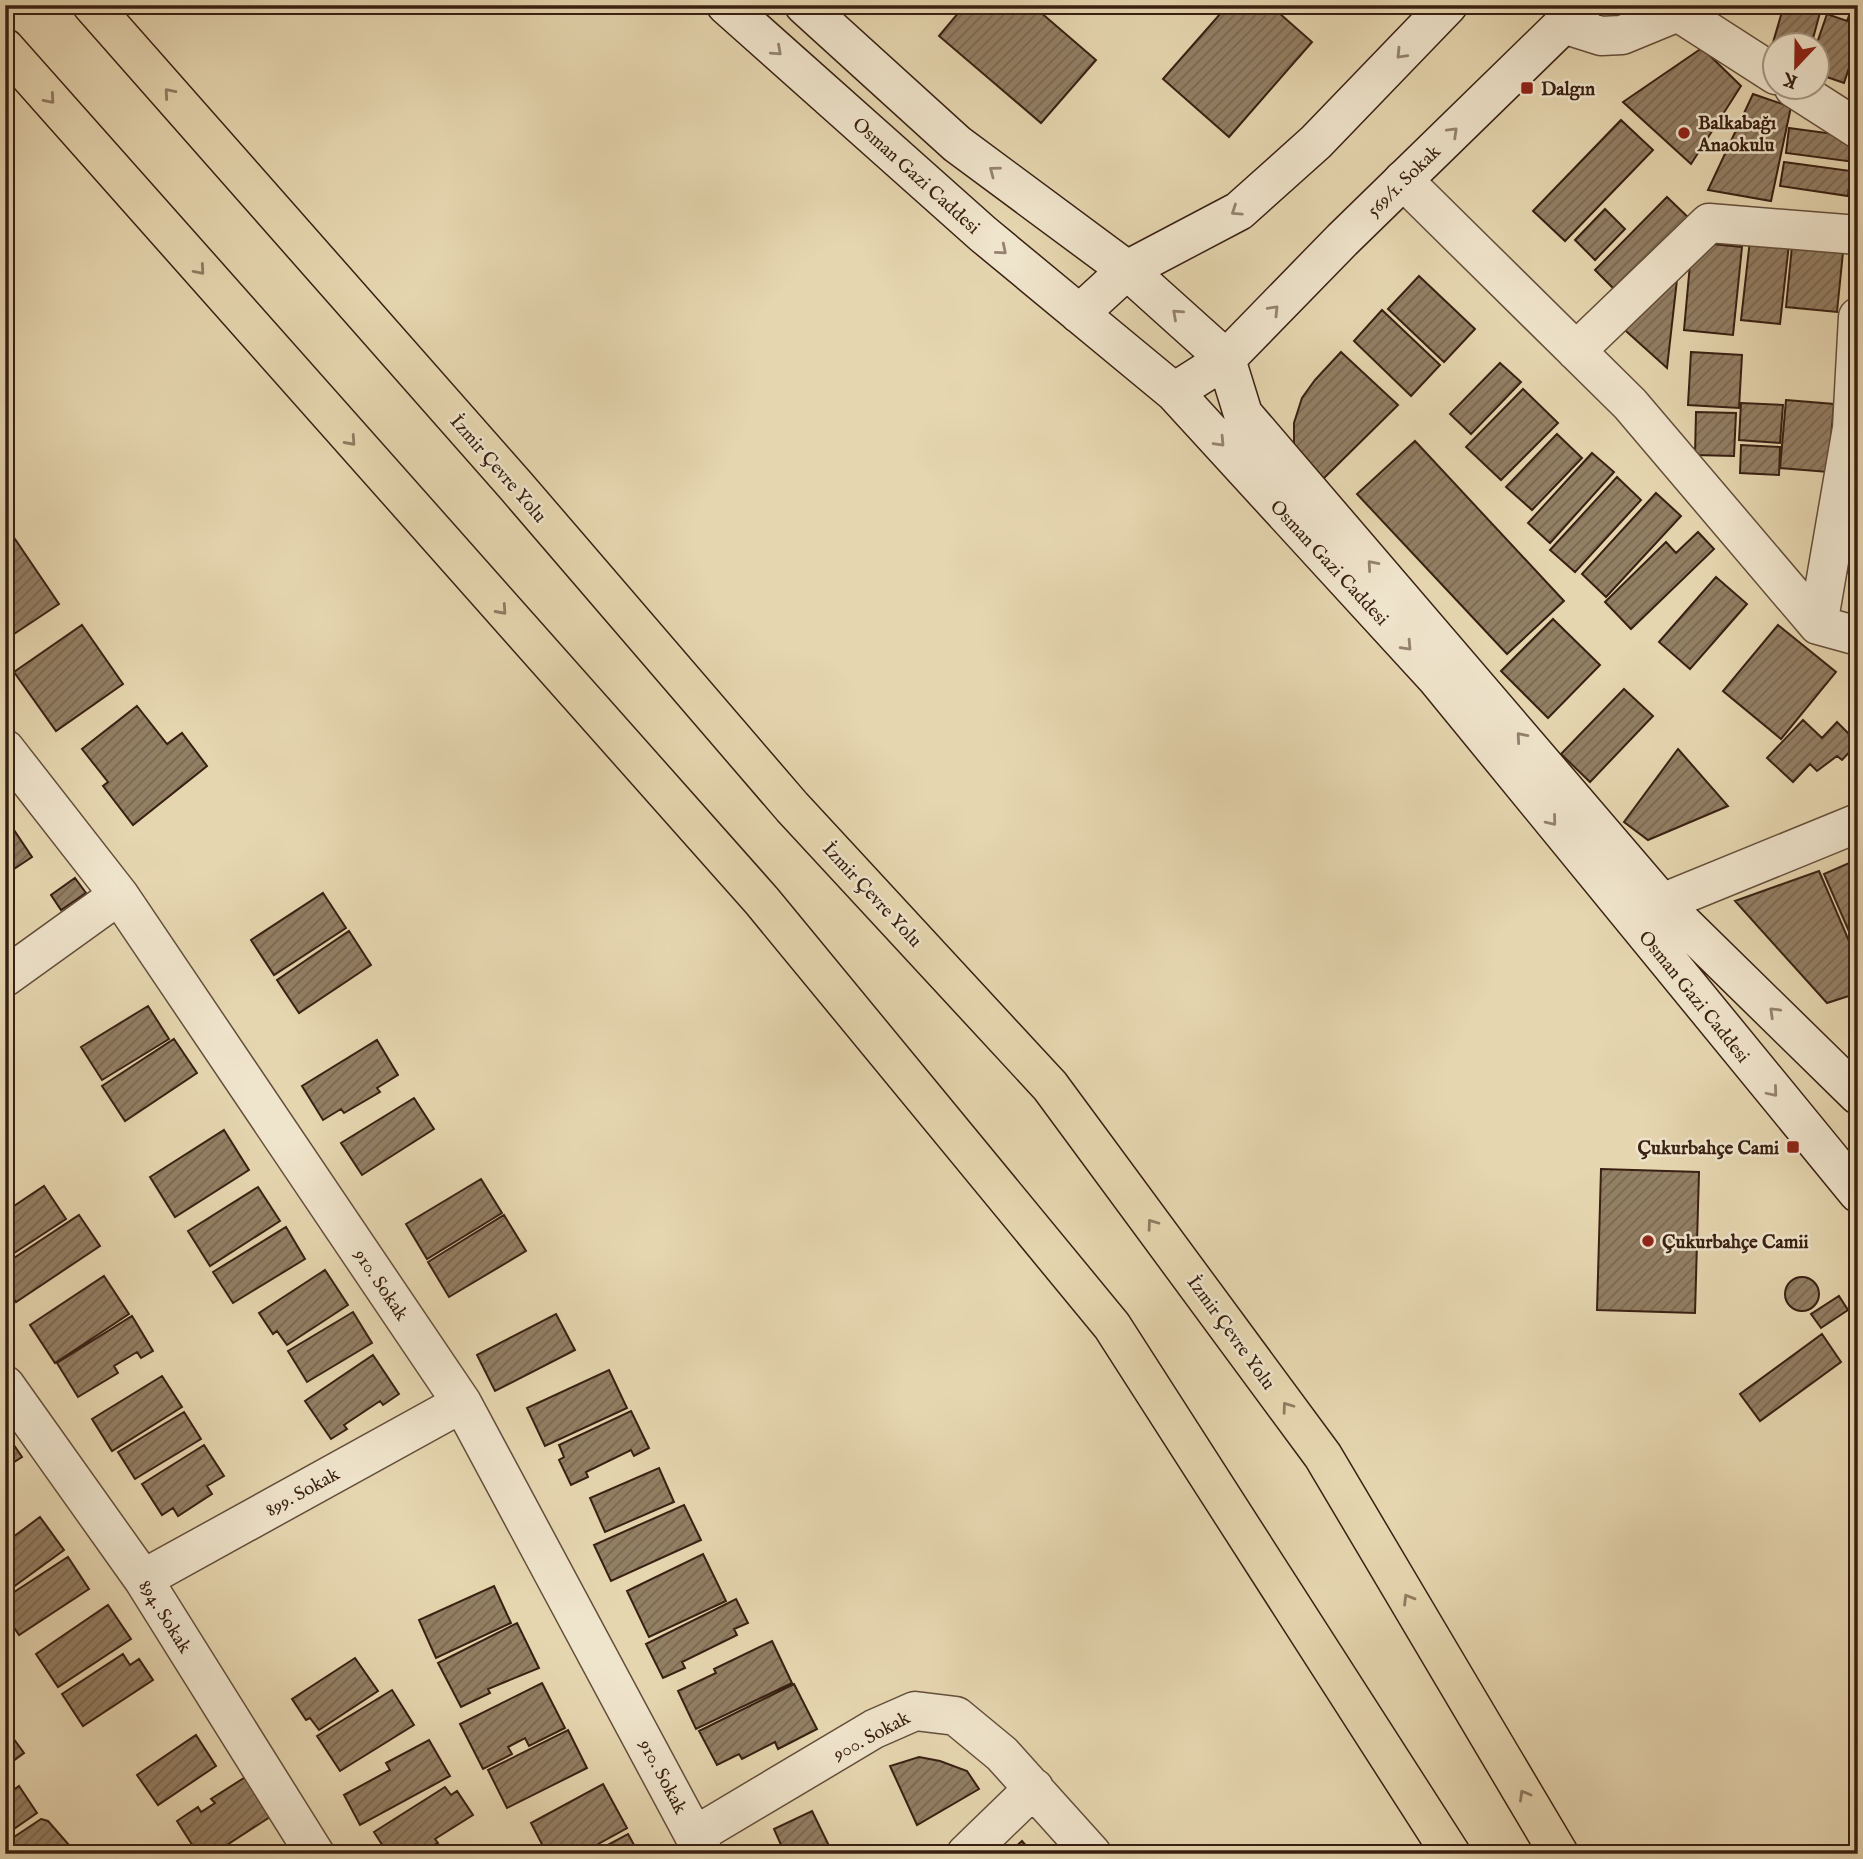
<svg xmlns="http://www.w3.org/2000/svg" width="1863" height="1859" font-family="'IM FELL English',serif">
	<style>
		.building { fill: url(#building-hatch); stroke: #392012; stroke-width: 2 }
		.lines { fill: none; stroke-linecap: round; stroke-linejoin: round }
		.minor-casing { stroke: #644e3a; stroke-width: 41 }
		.secondary-casing { stroke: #392012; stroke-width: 41 }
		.motorway-casing { stroke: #392012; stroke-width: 41 }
		.minor { stroke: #efe4cc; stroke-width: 38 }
		.secondary { stroke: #efe4cc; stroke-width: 38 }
		.motorway { stroke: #e6d6b0; stroke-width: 38 }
		.oneway { stroke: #94826f }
		.oneway2 { stroke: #907b61 }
		.poi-dot { fill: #8f2418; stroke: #efe4cc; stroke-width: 2.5 }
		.labels { text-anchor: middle; stroke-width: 5; stroke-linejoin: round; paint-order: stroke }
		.poi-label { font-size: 19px; font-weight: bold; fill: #392012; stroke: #efe4cc; text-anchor: start }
		.street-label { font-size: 19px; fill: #392012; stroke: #efe4cc }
	</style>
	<defs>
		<pattern id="building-hatch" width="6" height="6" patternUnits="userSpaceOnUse" patternTransform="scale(1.75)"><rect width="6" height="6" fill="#937f64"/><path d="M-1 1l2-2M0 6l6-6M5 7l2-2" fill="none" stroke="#796851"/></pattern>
	</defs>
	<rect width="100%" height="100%" fill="#e6d6b0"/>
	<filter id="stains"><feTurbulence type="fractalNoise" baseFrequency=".00286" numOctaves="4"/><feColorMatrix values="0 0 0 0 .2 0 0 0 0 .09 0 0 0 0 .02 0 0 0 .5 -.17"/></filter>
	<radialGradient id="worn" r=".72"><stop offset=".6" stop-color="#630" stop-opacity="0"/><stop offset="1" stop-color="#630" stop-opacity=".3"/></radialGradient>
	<path class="building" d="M965,5H1032L1096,60L1041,123L939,36Z
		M1228,5H1270L1312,42L1229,137L1163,79Z
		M1784,5H1822L1811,46H1776V58L1769,56Z
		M1853,5H1858V41L1844,83L1818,74L1816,46L1827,14L1847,21Z
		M1702,48L1741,86L1691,164L1623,102Z
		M1858,60V87L1850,84Z
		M1753,94L1791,107L1771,201L1708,190Z
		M1621,120L1653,150L1565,241L1533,211Z
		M1789,128L1857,137L1854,162L1786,153Z
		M1784,162L1851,171L1848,196L1780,186Z
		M1667,197L1693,222L1620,295L1595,270Z
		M1605,209L1625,229L1595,260L1575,240Z
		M1750,240L1789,244L1780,324L1741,320Z
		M1692,242L1742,247L1733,335L1684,330Z
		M1792,246L1843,252L1837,312L1786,307Z
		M1679,262L1667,368L1617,323Z
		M1419,276L1475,329L1444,362L1388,309Z
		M1382,310L1440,365L1411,396L1354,341Z
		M1341,352L1398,405L1323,479L1294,449V423L1302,398L1315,380Z
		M1691,352L1742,355L1739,408L1688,405Z
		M1500,363L1521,382L1471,434L1450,414Z
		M1523,389L1558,423L1501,480L1466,447Z
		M1786,400L1834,404L1828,472L1780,468Z
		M1741,403L1783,405L1780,443L1739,440Z
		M1696,412L1736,413L1734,456L1695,455Z
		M1557,434L1582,458L1532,510L1506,487Z
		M1415,441L1564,601L1507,654L1357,494Z
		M1741,445L1780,447L1779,475L1740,473Z
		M1592,453L1614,472L1550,543L1528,523Z
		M1617,477L1641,500L1575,572L1550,550Z
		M1656,493L1681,516L1606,597L1582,574Z
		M1844,522L1858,525V575L1834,570Z
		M1698,532L1714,549L1631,629L1605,602L1666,542L1676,553Z
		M15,539L59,604L5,640V545Z
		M1716,577L1747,604L1690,669L1659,642Z
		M1553,619L1600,665L1548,718L1501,671Z
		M82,625L123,684L56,731L14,672Z
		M1778,625L1836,672L1781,739L1723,691Z
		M1624,689L1653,716L1590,782L1561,754Z
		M137,706L167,744L182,733L207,766L133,825L103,786L108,782L82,749Z
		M1803,720L1822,738L1837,722L1858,743L1842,760L1837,756L1817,771L1810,764L1793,782L1767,758Z
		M1678,749L1728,806L1648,840L1624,822Z
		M8,821L32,857L5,875V822Z
		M1856,860L1858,863V952L1824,874Z
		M1819,871L1858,962V993L1827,1003L1735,901Z
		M75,878L86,893L61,910L51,895Z
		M323,893L346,928L274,975L251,940Z
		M349,931L371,965L299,1013L277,980Z
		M148,1006L169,1039L102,1080L81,1047Z
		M174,1039L197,1073L125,1121L102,1086Z
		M377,1040L398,1075L377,1088L380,1092L344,1113L341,1109L323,1120L302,1086Z
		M414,1098L434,1129L362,1175L341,1143Z
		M224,1130L249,1170L175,1217L150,1177Z
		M1601,1169L1699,1172L1695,1313L1597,1310Z
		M481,1179L502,1213L427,1259L406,1224Z
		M44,1186L66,1219L5,1259V1212Z
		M258,1187L280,1221L210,1266L188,1231Z
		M79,1215L100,1246L16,1302L5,1286V1264Z
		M504,1215L526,1251L449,1297L428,1262Z
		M286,1227L305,1259L233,1303L213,1272Z
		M325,1270L348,1305L287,1345L277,1331L273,1334L259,1313Z
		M104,1276L129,1314L55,1363L30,1325Z
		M1785 1294a17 17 0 1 1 34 0a17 17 0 1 1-34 0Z
		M1839,1296L1848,1310L1821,1328L1811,1314Z
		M353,1312L372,1343L307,1382L288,1351Z
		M556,1314L575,1350L495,1391L477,1355Z
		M132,1316L153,1351L141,1358L137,1352L114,1366L118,1373L78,1397L57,1363Z
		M1822,1334L1841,1362L1760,1421L1740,1394Z
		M373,1355L399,1394L383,1405L380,1401L344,1425L347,1429L331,1439L305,1401Z
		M609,1370L627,1408L545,1446L527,1408Z
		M162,1376L182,1407L112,1451L92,1419Z
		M631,1411L649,1448L634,1456L631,1450L586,1472L588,1477L571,1485L559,1460L564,1457L559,1445Z
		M184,1412L201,1439L135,1479L118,1452Z
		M5,1432L22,1457L5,1468Z
		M204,1445L224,1476L207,1486L212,1494L178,1516L173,1508L162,1515L142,1484Z
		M659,1468L674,1502L605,1532L590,1498Z
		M684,1505L701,1540L611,1581L594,1545Z
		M40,1517L64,1550L5,1593V1543Z
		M703,1554L726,1601L649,1637L627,1591Z
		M68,1557L89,1589L19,1635L5,1614V1598Z
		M494,1586L511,1623L436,1658L419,1620Z
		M736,1599L748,1623L734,1629L737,1635L682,1662L685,1668L663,1678L646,1644Z
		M108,1605L131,1639L58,1687L36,1654Z
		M517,1623L539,1668L488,1689L490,1693L461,1707L438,1663Z
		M772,1641L792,1683L696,1729L678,1691L716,1673L714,1669Z
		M123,1654L130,1665L139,1659L153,1680L83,1726L62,1694Z
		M355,1658L378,1691L319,1730L310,1718L306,1720L292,1699Z
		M542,1683L565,1728L529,1746L525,1738L508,1747L512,1754L483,1769L460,1724Z
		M794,1684L817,1729L778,1749L775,1742L742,1759L739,1754L717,1765L699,1731Z
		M392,1690L414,1725L340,1771L317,1736Z
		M5,1727L24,1753L5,1767Z
		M568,1730L587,1768L507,1808L488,1770Z
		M196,1735L216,1766L158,1805L137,1775Z
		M429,1740L450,1776L360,1825L344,1795L390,1770L386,1763Z
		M919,1757L940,1761L967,1771L979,1789L917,1825L890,1766Z
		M247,1776L273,1815L213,1854H198L177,1821L198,1807L201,1812L215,1803L211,1799Z
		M603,1784L627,1828L580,1854H547L531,1823Z
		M19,1786L37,1813L5,1835V1789L8,1794Z
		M445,1787L451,1795L457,1791L473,1815L435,1839L438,1843L423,1852L421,1849L413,1854H388L374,1832Z
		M812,1811L833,1854H785L774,1829Z
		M41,1819L48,1821L69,1845L66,1854H5V1843Z
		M628,1834L639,1854H591Z
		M1022,1841L1033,1854H1007Z"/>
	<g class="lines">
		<defs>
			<path id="minor" d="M1563,24L1601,36L1622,35L1678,12L1776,75
				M1794,88L1858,129
				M1403,180L1630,404L1818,625
				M1858,317L1852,428L1818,625L1858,636
				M1576,351L1709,223L1858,235
				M5,749L119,895L462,1403L704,1854
				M1662,903L1858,823
				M5,977L119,895
				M5,1385L143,1579L315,1854
				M143,1579L462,1403
				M696,1835L874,1729L915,1711L956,1716L1002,1754L1092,1854
				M966,1854L1034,1788"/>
			<path id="secondary" d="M726,5L983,234L1174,392L1437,679L1858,1193
				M804,5L957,144L1127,270L1226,359L1243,414L1662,903L1858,1095
				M1079,314L1127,270L1239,211L1316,142L1448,5
				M1174,392L1226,359L1342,240L1583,5"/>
			<path id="motorway" d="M92,5L516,486L792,807L1050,1086L1323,1456L1559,1854
				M5,48L762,901L1112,1326L1451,1854"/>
		</defs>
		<use href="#minor" class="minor-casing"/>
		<use href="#secondary" class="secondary-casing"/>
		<use href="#motorway" class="motorway-casing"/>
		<use href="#minor" class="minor"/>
		<use href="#secondary" class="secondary"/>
		<use href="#motorway" class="motorway"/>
	</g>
	<defs><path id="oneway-chevron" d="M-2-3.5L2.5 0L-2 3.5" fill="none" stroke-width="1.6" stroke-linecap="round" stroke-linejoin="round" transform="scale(1.75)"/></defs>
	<g class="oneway">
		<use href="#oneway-chevron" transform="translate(777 51) rotate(42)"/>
		<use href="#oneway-chevron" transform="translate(1401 54) rotate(134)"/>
		<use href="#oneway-chevron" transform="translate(1453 132) rotate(-44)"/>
		<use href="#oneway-chevron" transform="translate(994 171) rotate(-143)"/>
		<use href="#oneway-chevron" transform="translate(1236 211) rotate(146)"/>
		<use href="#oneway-chevron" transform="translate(1002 250) rotate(40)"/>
		<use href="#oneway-chevron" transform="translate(1274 310) rotate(-46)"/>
		<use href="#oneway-chevron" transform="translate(1177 314) rotate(-138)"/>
		<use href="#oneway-chevron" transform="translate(1220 442) rotate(47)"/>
		<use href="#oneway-chevron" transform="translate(1372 565) rotate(-131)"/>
		<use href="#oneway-chevron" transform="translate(1407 646) rotate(47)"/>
		<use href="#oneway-chevron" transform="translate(1521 737) rotate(-131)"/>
		<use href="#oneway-chevron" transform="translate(1552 821) rotate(51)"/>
		<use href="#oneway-chevron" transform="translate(1774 1012) rotate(-136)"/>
		<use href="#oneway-chevron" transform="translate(1773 1092) rotate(50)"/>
	</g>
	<g class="oneway2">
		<use href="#oneway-chevron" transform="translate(169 93) rotate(-131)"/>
		<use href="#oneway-chevron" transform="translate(50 99) rotate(49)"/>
		<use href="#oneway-chevron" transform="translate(200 270) rotate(49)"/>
		<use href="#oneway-chevron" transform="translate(351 441) rotate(48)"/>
		<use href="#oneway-chevron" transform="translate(502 610) rotate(48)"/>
		<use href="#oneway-chevron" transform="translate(1152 1224) rotate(-126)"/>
		<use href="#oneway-chevron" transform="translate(1287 1407) rotate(-126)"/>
		<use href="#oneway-chevron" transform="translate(1408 1599) rotate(-121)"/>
		<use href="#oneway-chevron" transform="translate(1524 1795) rotate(-120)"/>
	</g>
	<g class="poi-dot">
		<rect x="1520" y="81" width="14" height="14" rx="3.5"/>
		<circle cx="1684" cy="133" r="7"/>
		<rect x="1786" y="1140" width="14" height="14" rx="3.5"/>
		<circle cx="1648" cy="1241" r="7"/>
	</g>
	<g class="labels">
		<g class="poi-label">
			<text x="1541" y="95">Dalgın</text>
			<text x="1698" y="129">Balkabağı<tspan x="1698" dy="22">Anaokulu</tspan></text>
			<text x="1779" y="1154" text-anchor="end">Çukurbahçe Cami</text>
			<text x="1662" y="1248">Çukurbahçe Camii</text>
		</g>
		<g class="street-label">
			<text transform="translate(917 175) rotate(42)" y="7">Osman Gazi Caddesi</text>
			<text transform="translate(1403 180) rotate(-44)" y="7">569/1. Sokak</text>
			<text transform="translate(499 468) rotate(49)" y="7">İzmir Çevre Yolu</text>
			<text transform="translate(1330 562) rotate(47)" y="7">Osman Gazi Caddesi</text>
			<text transform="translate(873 894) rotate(47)" y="7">İzmir Çevre Yolu</text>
			<text transform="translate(1695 996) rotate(51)" y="7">Osman Gazi Caddesi</text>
			<text transform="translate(382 1284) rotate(56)" y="7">910. Sokak</text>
			<text transform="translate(1232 1332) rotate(54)" y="7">İzmir Çevre Yolu</text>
			<text transform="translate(302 1491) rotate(-29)" y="7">899. Sokak</text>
			<text transform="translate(166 1616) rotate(58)" y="7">894. Sokak</text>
			<text transform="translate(871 1735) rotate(-28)" y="7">900. Sokak</text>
			<text transform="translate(664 1776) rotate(62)" y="7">910. Sokak</text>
		</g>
	</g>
	<rect width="1863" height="1859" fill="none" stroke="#e6d6b0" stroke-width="28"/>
	<rect x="7" y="7" width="1849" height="1845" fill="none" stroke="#392012" stroke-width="3.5"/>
	<rect x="14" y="14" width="1835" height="1831" fill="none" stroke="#392012" stroke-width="2"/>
	<g transform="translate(1796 66) rotate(202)"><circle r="33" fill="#efe4cc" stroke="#a69682" stroke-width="2"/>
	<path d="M0-5L12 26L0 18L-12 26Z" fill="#8f2418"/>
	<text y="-10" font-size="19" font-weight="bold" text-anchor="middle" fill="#392012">K</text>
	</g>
	<rect width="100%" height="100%" filter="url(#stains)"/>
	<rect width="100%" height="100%" fill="url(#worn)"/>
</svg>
